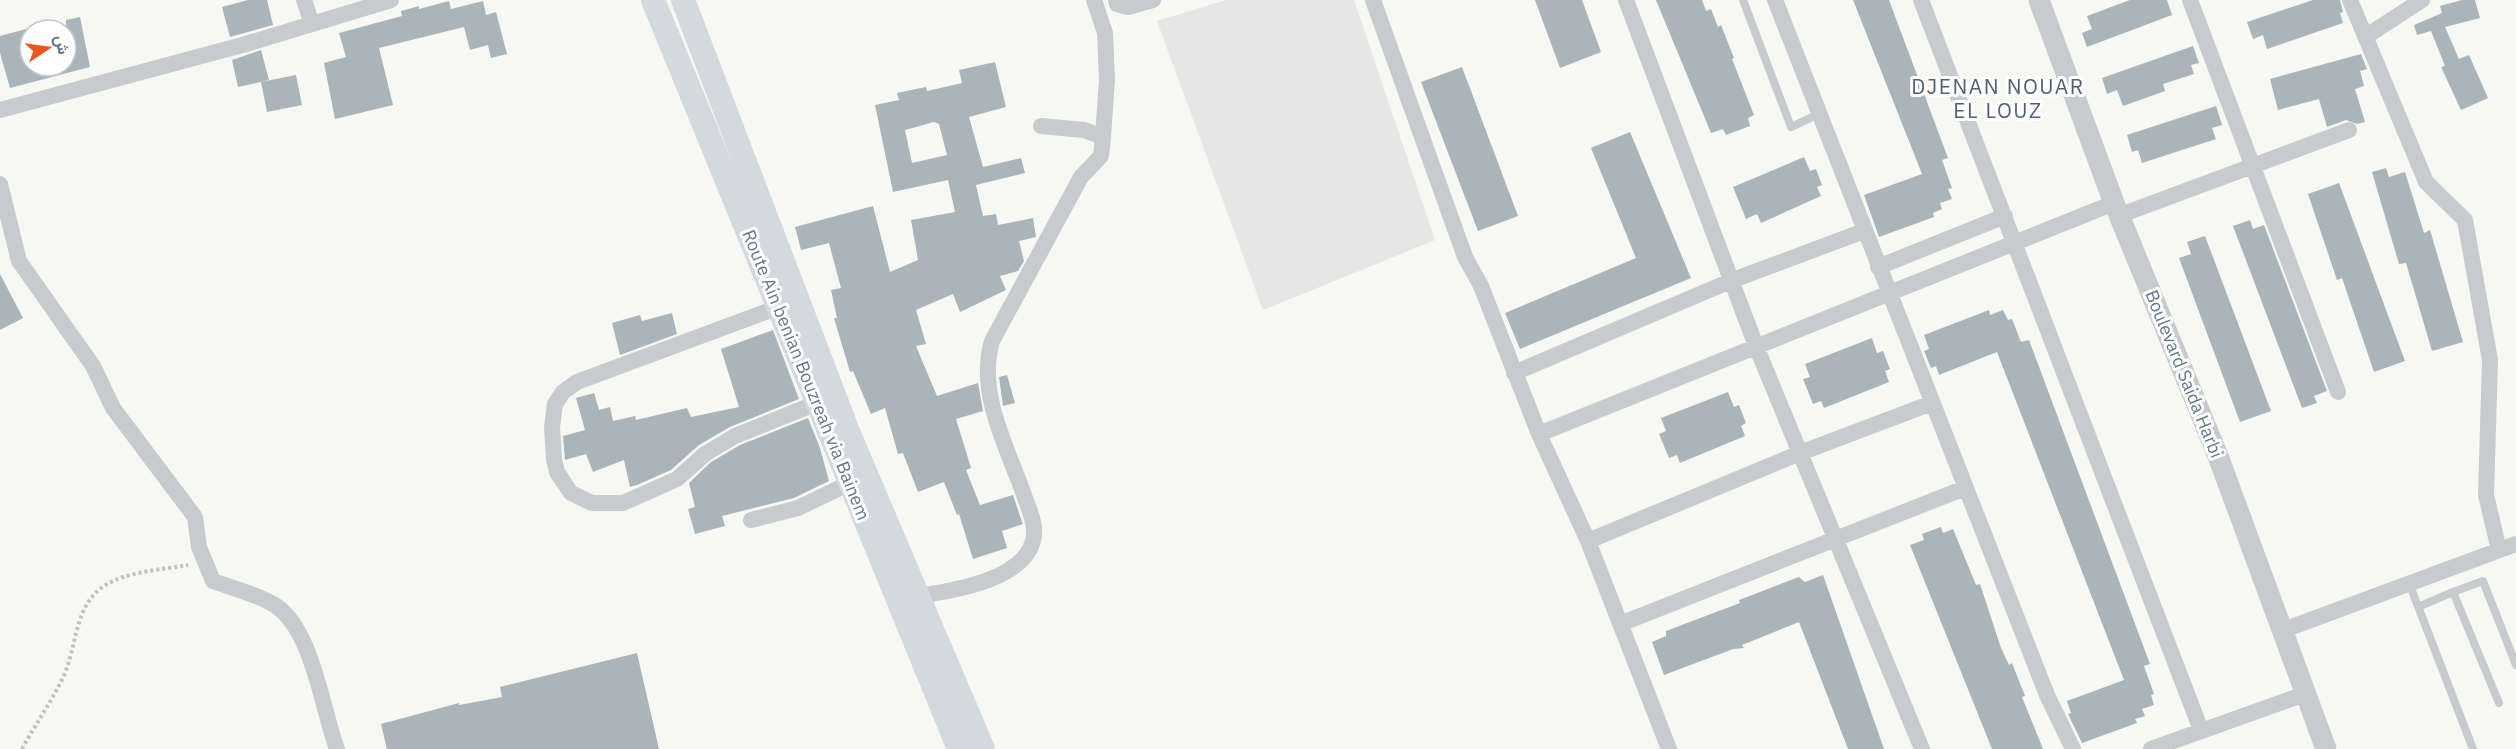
<svg xmlns="http://www.w3.org/2000/svg" width="2516" height="749" font-family="'IBM Plex Sans',Vazirmatn,sans-serif">
	<style>
		.built { fill: #e5e6e5 }
		.building { fill: #abb4b9; fill-rule: evenodd }
		.lines { fill: none; stroke-linecap: round; stroke-linejoin: round }
		.path { stroke: #bec1c3; stroke-width: 4; stroke-dasharray: 3 3; stroke-linecap: butt }
		.service { stroke: #c7cbce; stroke-width: 8 }
		.minor { stroke: #c7cbce; stroke-width: 16 }
		.tertiary { stroke: #c7cbce; stroke-width: 21 }
		.secondary { stroke: #d4d9dd; stroke-width: 24 }
		.labels { text-anchor: middle; stroke-width: 6; stroke-linejoin: round; paint-order: stroke }
		.street-label { font-size: 18px; fill: #657787; stroke: #fff }
		.quarter-label { font-size: 21px; letter-spacing: 1.5px; fill: #53606b; stroke: #fff }
	</style>
	<rect width="100%" height="100%" fill="#f7f7f4"/>
	<path class="built" d="M1226,0H1354L1435,240L1263,310L1157,21Z"/>
	<path class="building" d="M248,0H267L273,25L230,37L222,7Z
		M1535,0H1582L1601,52L1560,68Z
		M1656,0H1702L1706,11L1711,9L1718,27L1721,25L1734,58L1732,59L1754,115L1748,118L1750,126L1726,135L1723,129L1711,133Z
		M1853,0H1889L1948,158L1942,160L1952,188L1948,189L1952,199L1940,203L1942,209L1933,213L1934,217L1879,237L1864,195L1922,174Z
		M2130,0H2167L2172,15L2087,47L2082,33L2092,29L2087,16Z
		M2313,0H2340L2343,12L2340,13L2343,23L2267,49L2263,35L2253,39L2247,22Z
		M2462,0H2475L2480,18L2445,27L2459,59L2469,55L2488,98L2461,110L2441,67L2445,66L2431,31L2417,35L2414,25L2442,13L2440,6Z
		M449,1L451,9L483,1L486,15L496,12L507,54L491,58L488,45L470,50L464,27L379,48L393,105L335,119L324,63L346,57L339,33L402,16L401,11L419,6V9Z
		M80,17L90,67L10,88L0,53V36L30,28V66H66V20Z
		M2193,46L2199,63L2191,65L2194,74L2163,84L2165,91L2123,106L2117,90L2107,94L2102,78Z
		M261,50L269,80L238,87L232,60Z
		M2361,54L2367,69L2360,71L2364,86L2355,89L2365,122L2357,124L2346,120L2327,127L2319,99L2278,110L2270,79Z
		M995,62L1006,107L969,117L983,167L1021,158L1025,173L976,185L983,216L996,214L998,225L1033,218L1036,237L1019,241L1024,261L1018,271L1000,276L1006,290L960,312L953,294L916,310L926,344L916,346L937,396L978,383L983,411L956,419L971,468L966,470L980,505L1013,495L1022,522L1023,524L1002,531L1007,548L973,559L959,514L957,515L944,482L918,492L903,453L898,454L885,408L871,414L853,371L850,372L834,318H837L831,290L841,288L829,243L801,250L795,227L873,206L890,272L918,260L911,220L955,212L948,180L893,192L875,105L899,100L897,93L926,87L927,91L962,83L959,70ZM934,122L939,124L947,155L912,163L905,130Z
		M1462,67L1518,216L1478,231L1421,82Z
		M296,75L302,105L267,112L261,82Z
		M2216,106L2222,125L2212,128L2216,139L2142,163L2138,150L2132,152L2127,135Z
		M1630,132L1691,278L1520,349L1505,313L1636,258L1591,148Z
		M1804,157L1810,171L1816,169L1822,185L1817,187L1821,196L1761,223L1757,214L1746,219L1733,187Z
		M2386,168L2389,177L2405,172L2424,233L2430,230L2463,342L2432,351L2406,263L2399,264L2372,172Z
		M2339,183L2405,361L2374,372L2342,278L2337,280L2308,194Z
		M2250,220L2253,229L2264,225L2327,391L2314,396L2317,403L2302,408L2233,226Z
		M2205,236L2271,411L2240,422L2179,258L2191,254L2187,242Z
		M0,274L23,318L0,330Z
		M1989,310L1990,315L2003,310L2008,320L2012,319L2021,342L2029,340L2150,664L2144,666L2154,694L2151,695L2154,705L2142,709L2145,716L2135,719L2137,723L2082,743L2068,714L2071,713L2067,701L2124,680L1997,352L1939,375L1936,366L1931,368L1924,351L1929,349L1924,335Z
		M672,313L677,334L620,355L612,323L640,315L642,321Z
		M773,330L799,399L730,427L699,445L671,470L637,485L630,487L624,460L593,472L586,454L565,460L563,436L585,430L576,398L594,393L599,410L610,407L613,421L635,416L636,420L687,408L691,417L739,407L721,349Z
		M1872,338L1877,353L1883,351L1890,369L1885,371L1889,382L1824,408L1821,401L1813,404L1803,379L1810,377L1805,364Z
		M1007,375L1015,403L1003,406L999,377Z
		M1728,392L1734,407L1739,405L1746,423L1741,426L1745,436L1680,463L1677,455L1669,458L1659,434L1666,431L1661,418Z
		M808,418L820,448L829,481L794,498L722,516L725,526L695,534L688,509L695,507L689,483L711,462L740,445Z
		M1941,527L1943,533L1953,529L1976,585L1980,584L2001,648L2009,665L2012,663L2025,696L2022,697L2043,749H1992L1910,545L1924,540L1922,534Z
		M1823,575L1884,749H1848L1799,622L1742,645L1744,648L1733,649L1664,675L1652,642L1666,636V631L1740,603L1739,600L1799,577L1805,582Z
		M637,653L659,749H387L381,724L459,703V705L502,697L500,687Z"/>
	<g class="lines">
		<path class="path" d="M22,749C36,723 53,700 65,673C77,644 75,605 104,586C127,571 161,570 188,565"/>
		<path class="service" d="M1743,0L1791,127L1819,114
			M2409,583L2473,749
			M2453,592L2483,581L2516,665
			M2418,607L2453,592L2499,703"/>
		<path class="minor" d="M304,0L312,24
			M1094,0L1105,33L1107,80L1103,137
			M1116,0L1117,4L1128,7L1153,0
			M1373,0L1465,257L1481,286L1539,434L2114,203
			M1626,0L1756,346L1922,749
			M1775,0L2047,695L2073,749
			M1921,0L2201,730
			M2190,0L2338,392
			M2350,0L2426,182L2465,220L2490,360L2486,495L2499,550
			M2365,37L2422,0
			M0,110L246,44L391,0
			M0,184L19,261L93,366L113,408L195,517L199,547L213,581C232,588 256,594 273,604C312,626 322,709 337,749
			M2118,216L2349,130
			M1878,267L2005,216
			M787,304L577,382L563,392L555,404L552,427L554,459L557,472L571,493L592,503H623L677,479L705,454L735,436L817,403
			M1514,373L1733,280L1864,231
			M1539,434L1588,541L1669,749
			M751,520L798,508L850,483
			M1588,541L1800,453L1932,403
			M918,596C952,591 1028,580 1034,536C1036,522 1027,505 1023,492C1006,445 977,392 992,341L1081,177L1101,156L1103,137L1084,130L1041,126
			M1620,624L1965,488
			M2281,631L2516,544
			M2151,749L2305,694"/>
		<path class="tertiary" d="M2039,0L2114,203L2218,456L2326,749"/>
		<path class="secondary" d="M653,0L959,749
			M683,0L849,434L983,749"/>
	</g>
	<g class="labels">
		<g class="street-label">
			<text transform="translate(2184 374) rotate(68)" y="6">Boulevard Saida Harbi</text>
			<text transform="translate(806 375) rotate(68)" y="6">Route Ain benian Bouzreah via Bainem</text>
		</g>
		<g class="quarter-label">
			<text x="1998" y="94">DJENAN NOUAR<tspan x="1998" dy="24">EL LOUZ</tspan></text>
		</g>
	</g>
	<g transform="translate(48 48) rotate(77)"><circle r="28" fill="#ffffff" stroke="#c1c9cf" stroke-width="1.5"/>
	<path d="M0-4.5L10 22L0 15L-10 22Z" fill="#ed541f"/>
	<text y="-9" font-size="16" font-weight="bold" text-anchor="middle" fill="#657787">ش</text>
	</g>
</svg>
